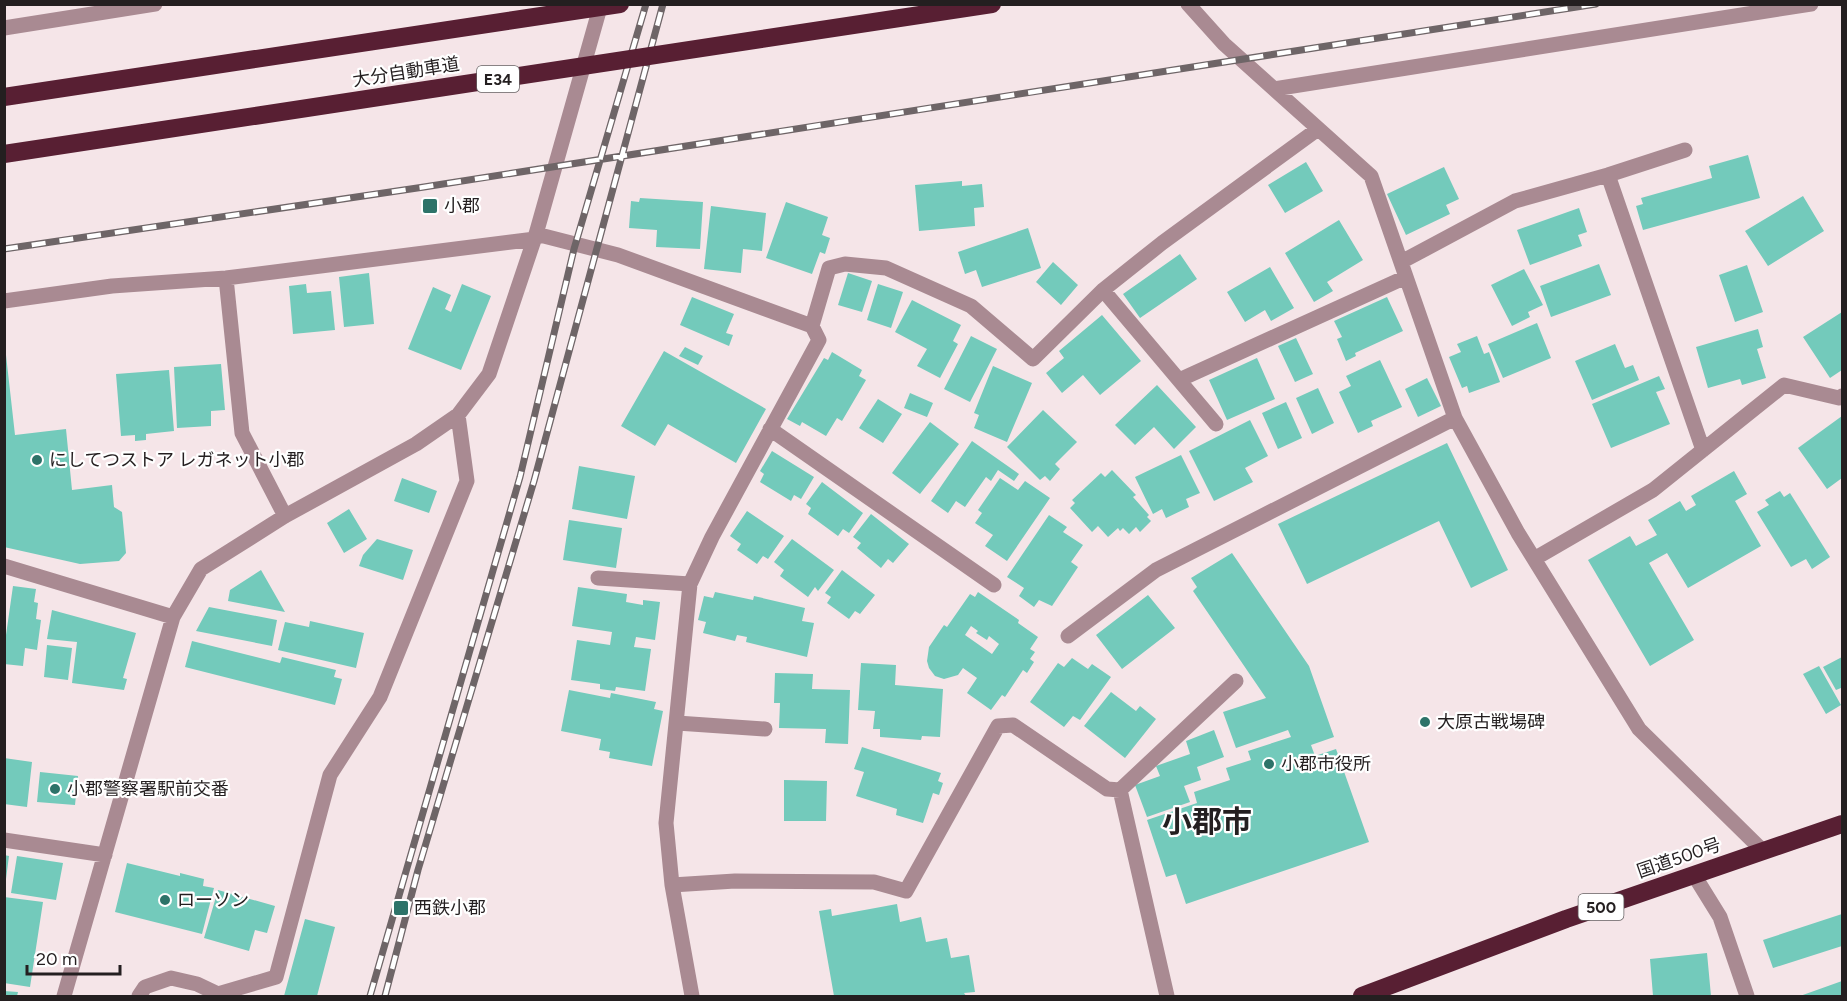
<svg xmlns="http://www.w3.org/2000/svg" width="1847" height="1001" font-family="Figtree,'Noto Sans JP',sans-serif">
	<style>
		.building { fill: #73cabb; fill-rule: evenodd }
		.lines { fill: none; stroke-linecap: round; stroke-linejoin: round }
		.minor { stroke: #a98a92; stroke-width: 15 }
		.highway { stroke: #581f33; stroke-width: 18 }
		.rail-casing { stroke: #6e6567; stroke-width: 7 }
		.rail { stroke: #fff; stroke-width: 4.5; stroke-dasharray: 14; stroke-linecap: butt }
		.highway-bridge { stroke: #581f33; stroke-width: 18 }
		.poi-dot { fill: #2d7369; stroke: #fff; stroke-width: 2 }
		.labels { text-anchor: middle; stroke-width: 4.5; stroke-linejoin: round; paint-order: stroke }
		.shield { fill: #fff; stroke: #666263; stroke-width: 1.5 }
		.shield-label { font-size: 16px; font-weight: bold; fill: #241f20 }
		.street-label { font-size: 18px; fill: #241f20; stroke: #fff }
		.poi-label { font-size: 18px; fill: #241f20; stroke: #fff; text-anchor: start }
		.town-label { font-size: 30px; font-weight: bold; fill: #241f20; stroke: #fff }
	</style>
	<rect width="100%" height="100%" fill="#f5e5e8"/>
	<path class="building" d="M1748,155L1760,198L1643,230L1636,206L1643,204L1641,198L1712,178L1709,166Z
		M1306,162L1323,191L1285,213L1268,185Z
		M1444,167L1459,199L1446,205L1450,214L1406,235L1387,194Z
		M962,181V186L982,184L984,207L974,208L975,226L919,231L915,185Z
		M1803,196L1824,231L1768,266L1745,231Z
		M640,198L703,202L700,249L656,247L657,230L629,228L631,201L639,202Z
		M786,202L828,217L822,235L830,238L825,254L820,252L812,274L766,258Z
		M711,206L766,213L762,251L743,249L741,273L704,269Z
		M1579,208L1587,232L1578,235L1582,246L1530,265L1517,230Z
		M1339,220L1363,260L1327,282L1333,291L1314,302L1285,253Z
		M1028,228L1041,268L982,287L976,270L965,274L958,252Z
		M1180,254L1197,279L1140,318L1123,294Z
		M1053,262L1078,285L1061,305L1036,282Z
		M1599,264L1611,295L1551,317L1540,286Z
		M1747,265L1763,312L1735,322L1719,275Z
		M1270,267L1294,308L1271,321L1265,310L1245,322L1227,292Z
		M1524,269L1543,305L1528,312L1530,317L1512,326L1491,285Z
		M369,273L374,324L344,327L339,277Z
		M848,273L872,281L862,312L838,305Z
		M306,284L307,293L331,291L335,330L293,334L289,286Z
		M462,284L491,296L461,370L408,349L433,287L451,295L445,309L451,312Z
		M878,284L903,292L891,328L867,320Z
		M692,297L734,314L726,333L733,335L729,346L680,325Z
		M1387,297L1403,331L1355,353L1356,356L1346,361L1337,339L1342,337L1334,321Z
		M912,300L961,325L953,341L958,344L940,378L917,366L927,349L895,332Z
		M1842,312V370L1830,378L1803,337Z
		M1102,315L1141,361L1100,395L1083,375L1062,393L1046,373L1064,358L1059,351Z
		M1537,323L1551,358L1503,378L1488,344Z
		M1758,329L1763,347L1757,349L1766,378L1742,385L1740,379L1708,388L1696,347Z
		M971,336L997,349L970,402L944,389Z
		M1477,336L1484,354L1489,352L1500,382L1469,393L1467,386L1462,388L1449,357L1461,352L1457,344Z
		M1296,338L1313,374L1295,382L1278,346Z
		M1615,344L1625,368L1633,365L1639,380L1592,400L1575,361Z
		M685,347L703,356L698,365L679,356Z
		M664,351L766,409L736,463L668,424L655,446L621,426Z
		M832,352L862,370L859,376L866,380L842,421L837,418L826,436L802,422L800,426L787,419L824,358L828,360Z
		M4,355H6L15,435L66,429L72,490L112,485L114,507L122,512L126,553L119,561L80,564L4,547Z
		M1257,358L1275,399L1227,420L1209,380Z
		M1380,360L1402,407L1371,421L1373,426L1358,433L1339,392L1351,386L1346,376Z
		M221,364L225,410L211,411V426L177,428L174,367Z
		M993,366L1032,383L1007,442L974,428L979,415L974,413Z
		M169,370L174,431L146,434V440L135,441V435L121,436L116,374Z
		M1659,376L1665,389L1656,392L1670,424L1611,448L1592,404Z
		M1427,378L1441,406L1418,417L1405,389Z
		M1157,385L1196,427L1174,449L1154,427L1135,445L1115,425Z
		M1318,388L1334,423L1312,434L1296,398Z
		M910,393L933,403L927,417L904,408Z
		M878,399L902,414L883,443L859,428Z
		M1286,402L1302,438L1278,449L1262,413Z
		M1043,410L1077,442L1055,464L1060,469L1050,481L1045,476L1040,480L1007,447Z
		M1842,416V478L1827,489L1798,448Z
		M1250,420L1268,456L1245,468L1253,482L1214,501L1189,451Z
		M930,422L959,444L920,494L892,473Z
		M972,441L1019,474L1014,481L998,470L991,481L986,477L965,507L956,501L948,513L931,501Z
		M1447,443L1508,570L1471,588L1439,521L1307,584L1278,524Z
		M772,451L814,477L801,499L794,495L791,501L760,482L764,474L760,471Z
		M1181,455L1200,493L1186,499L1189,507L1166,518L1162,509L1153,514L1135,477Z
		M579,466L635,476L627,519L572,509Z
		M1112,470L1136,495L1133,497L1149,515L1147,517L1151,521L1140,532L1136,527L1129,534L1123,528L1120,531L1118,528L1108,537L1098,526L1092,532L1070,508L1075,503L1072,500L1101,473L1105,477Z
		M1734,471L1747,494L1735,501L1761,546L1688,588L1667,553L1649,563L1694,640L1650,666L1588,560L1630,536L1636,546L1657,535L1648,520L1680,501L1686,511L1696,505L1691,496Z
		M402,478L437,491L429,513L394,501Z
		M1000,478L1018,490L1025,481L1050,498L1007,561L985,546L993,535L975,523L982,513L978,510Z
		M822,482L863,513L849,533L843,529L838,536L808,514L811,508L806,504Z
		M1780,491L1784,497L1790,493L1830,557L1812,569L1806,559L1791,567L1757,512L1769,505L1765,500Z
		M349,509L367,539L344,553L327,523Z
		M747,511L784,536L768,559L763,556L757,564L737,550L741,544L730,536Z
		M871,514L909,544L893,563L888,559L881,568L857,548L861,543L853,537Z
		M1049,515L1067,527L1063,532L1083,545L1071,562L1078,567L1052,606L1039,600L1034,607L1019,596L1024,588L1007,577Z
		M569,520L622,528L616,568L563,560Z
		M377,539L413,550L403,580L359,566L363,555Z
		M792,539L834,570L818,591L815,587L808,597L780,576L784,570L774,562Z
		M1232,553L1309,666L1334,737L1311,745L1315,756L1336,749L1369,842L1186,904L1176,874L1166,877L1147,820L1197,803L1194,792L1230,780L1226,768L1251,760L1248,751L1291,737L1288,730L1236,748L1223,712L1266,698L1193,591L1197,587L1191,578Z
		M261,570L285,612L228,601L230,590Z
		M842,570L875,595L860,614L855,611L849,619L827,603L831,597L825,593Z
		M13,586L36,589L34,602L38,603L36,619L41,620L37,650L25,648L23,666L4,664V649Z
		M578,587L627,594L626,602L643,605V600L660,602L655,640L636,637L634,647L651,649L645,691L616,687L615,691L600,689V684L571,680L577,640L610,645L612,632L572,626Z
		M715,592L753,600L754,596L805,608L802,621L814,623L807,657L746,642L747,637L737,635L735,641L703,633L706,622L698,620L704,596L713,598Z
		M978,592L1019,620L1018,623L1038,637L1030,649L1035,652L1030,659L1034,662L1027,673L1023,670L1005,697L1002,695L991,710L967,693L977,678L963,668L958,675L944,679L935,676L929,668L927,661L929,647L944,625L947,627L970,594L975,597ZM971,626L978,631L976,633L987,640L989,636L999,644L992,654L965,635Z
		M1148,595L1175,628L1122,669L1096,635Z
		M209,607L277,620L272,646L196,631Z
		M52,610L136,633L123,678L127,679L124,690L72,683L77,642L47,639Z
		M310,621L364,633L356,668L278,650L285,622L309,627Z
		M192,641L280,663L282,657L336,670L334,677L342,679L335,705L185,667Z
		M47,645L72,648L68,680L44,677Z
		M1842,657V691L1841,688L1836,690L1823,667Z
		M1072,658L1088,669L1092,664L1111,677L1080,720L1073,716L1064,727L1030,702L1058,663L1064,667Z
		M861,663L896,665L895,685L943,689L940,737L922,736L921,740L880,737V729H873L875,711L858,710Z
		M1819,666L1841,705L1826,714L1803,674Z
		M775,673L813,674L812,689L850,690L848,744L825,743L826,729L779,728L780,703H774Z
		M569,690L610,698L611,693L656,702L654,709L663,711L652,766L609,758L610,752L599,750L601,739L561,731Z
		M1111,692L1136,711L1140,706L1156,719L1125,758L1084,726Z
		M1214,730L1224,757L1197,767L1201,780L1184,786L1190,802L1147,817L1135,785L1160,776L1156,766L1190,754L1186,741Z
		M862,747L941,773L938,781L943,783L939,795L933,793L923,823L896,815L897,809L856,796L864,772L854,769Z
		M4,758L32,762L27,807L4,804Z
		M40,772L78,776L75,805L37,802Z
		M784,780L827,781L826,821H784Z
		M4,855L9,856L6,879H4Z
		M17,856L63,863L56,900L11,893Z
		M127,863L180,876V873L204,879L203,886L214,888L202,934L115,912Z
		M218,890L275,906L267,933L255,930L249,951L204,938Z
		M4,897L43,902L30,987L4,983Z
		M897,904L900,922L921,917L926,942L947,938L951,958L969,955L975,992L964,993L966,996H834L819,911L831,909L832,916Z
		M1842,914V946L1773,968L1763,940Z
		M305,919L335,927L317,996H284Z
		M1707,953L1711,996H1653L1650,959Z
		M1842,981V996H1800Z
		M4,991L18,992L17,996H4Z"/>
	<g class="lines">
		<path class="minor" d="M1188,4L1224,44L1371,176L1455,418L1518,533L1639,729L1763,851
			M4,28L155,4
			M1274,89L1811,4
			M1608,175L1703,450
			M536,234L618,255L812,326L819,340L712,537L690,584L666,823L672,885L692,996
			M1401,262L1515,201L1608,175L1685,150
			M226,278L242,433L285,516
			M1103,290L1216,424
			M4,301L112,286L226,278L535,239
			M812,326L829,268L845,264L886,268L971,306L1033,359L1103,290L1162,243L1318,129
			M1179,380L1406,277
			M770,429L994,585
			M1534,559L1653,490L1784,385L1839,398L1842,396
			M4,566L173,617
			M598,578L690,584
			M1068,636L1156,570L1455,418
			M677,723L765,729
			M4,840L105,855
			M1694,875L1720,917L1747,996
			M672,885L735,881L874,882L906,891L998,726L1013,725L1107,789L1120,790
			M218,994L276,977L330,775L380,697L467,481L458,415
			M64,996L173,617L201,569L285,516L416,444L458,415L489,374L536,234L601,4
			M139,996L145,987L171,978L197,984L218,994L219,996
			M1167,996L1120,790L1236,681"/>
		<path class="highway" d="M1362,996L1566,919L1842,824"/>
		<defs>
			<path id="rail" d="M4,249L424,187L1596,4
				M370,996L520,477L574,249L646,4
				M385,996L418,870L534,481L663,4"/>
		</defs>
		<use href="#rail" class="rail-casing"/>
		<use href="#rail" class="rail"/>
		<path class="highway-bridge" d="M4,97L620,4
			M4,154L992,4"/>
	</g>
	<g class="poi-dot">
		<rect x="422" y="198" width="16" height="16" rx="3"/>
		<circle cx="37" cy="460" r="6"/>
		<circle cx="1425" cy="722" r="6"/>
		<circle cx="1269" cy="764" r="6"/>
		<circle cx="55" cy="789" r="6"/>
		<circle cx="165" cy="900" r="6"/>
		<rect x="393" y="900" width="16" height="16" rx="3"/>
	</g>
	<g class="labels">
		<g class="shield">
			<rect x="477" y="66" width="42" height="26" rx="4.5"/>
			<rect x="1578.5" y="894" width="45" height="26" rx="4.5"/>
		</g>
		<g class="shield-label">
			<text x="498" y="85">E34</text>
			<text x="1601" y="913">500</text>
		</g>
		<g class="street-label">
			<text transform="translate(406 72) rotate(-9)" y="6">大分自動車道</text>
			<text transform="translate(1679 858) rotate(-19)" y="6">国道500号</text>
		</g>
		<g class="poi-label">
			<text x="444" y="212">小郡</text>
			<text x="49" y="466">にしてつストア レガネット小郡</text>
			<text x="1437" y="728">大原古戦場碑</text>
			<text x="1281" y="770">小郡市役所</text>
			<text x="67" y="795">小郡警察署駅前交番</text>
			<text x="177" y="906">ローソン</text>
			<text x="414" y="914">西鉄小郡</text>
		</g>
		<g class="town-label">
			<text x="1207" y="832">小郡市</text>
		</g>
	</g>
	<rect width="1847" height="1001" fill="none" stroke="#241f20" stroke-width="12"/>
	<path d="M27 965v9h93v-9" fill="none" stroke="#241f20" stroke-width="3"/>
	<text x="36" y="965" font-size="18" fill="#241f20" stroke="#ffffff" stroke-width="4.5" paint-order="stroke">20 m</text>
</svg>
